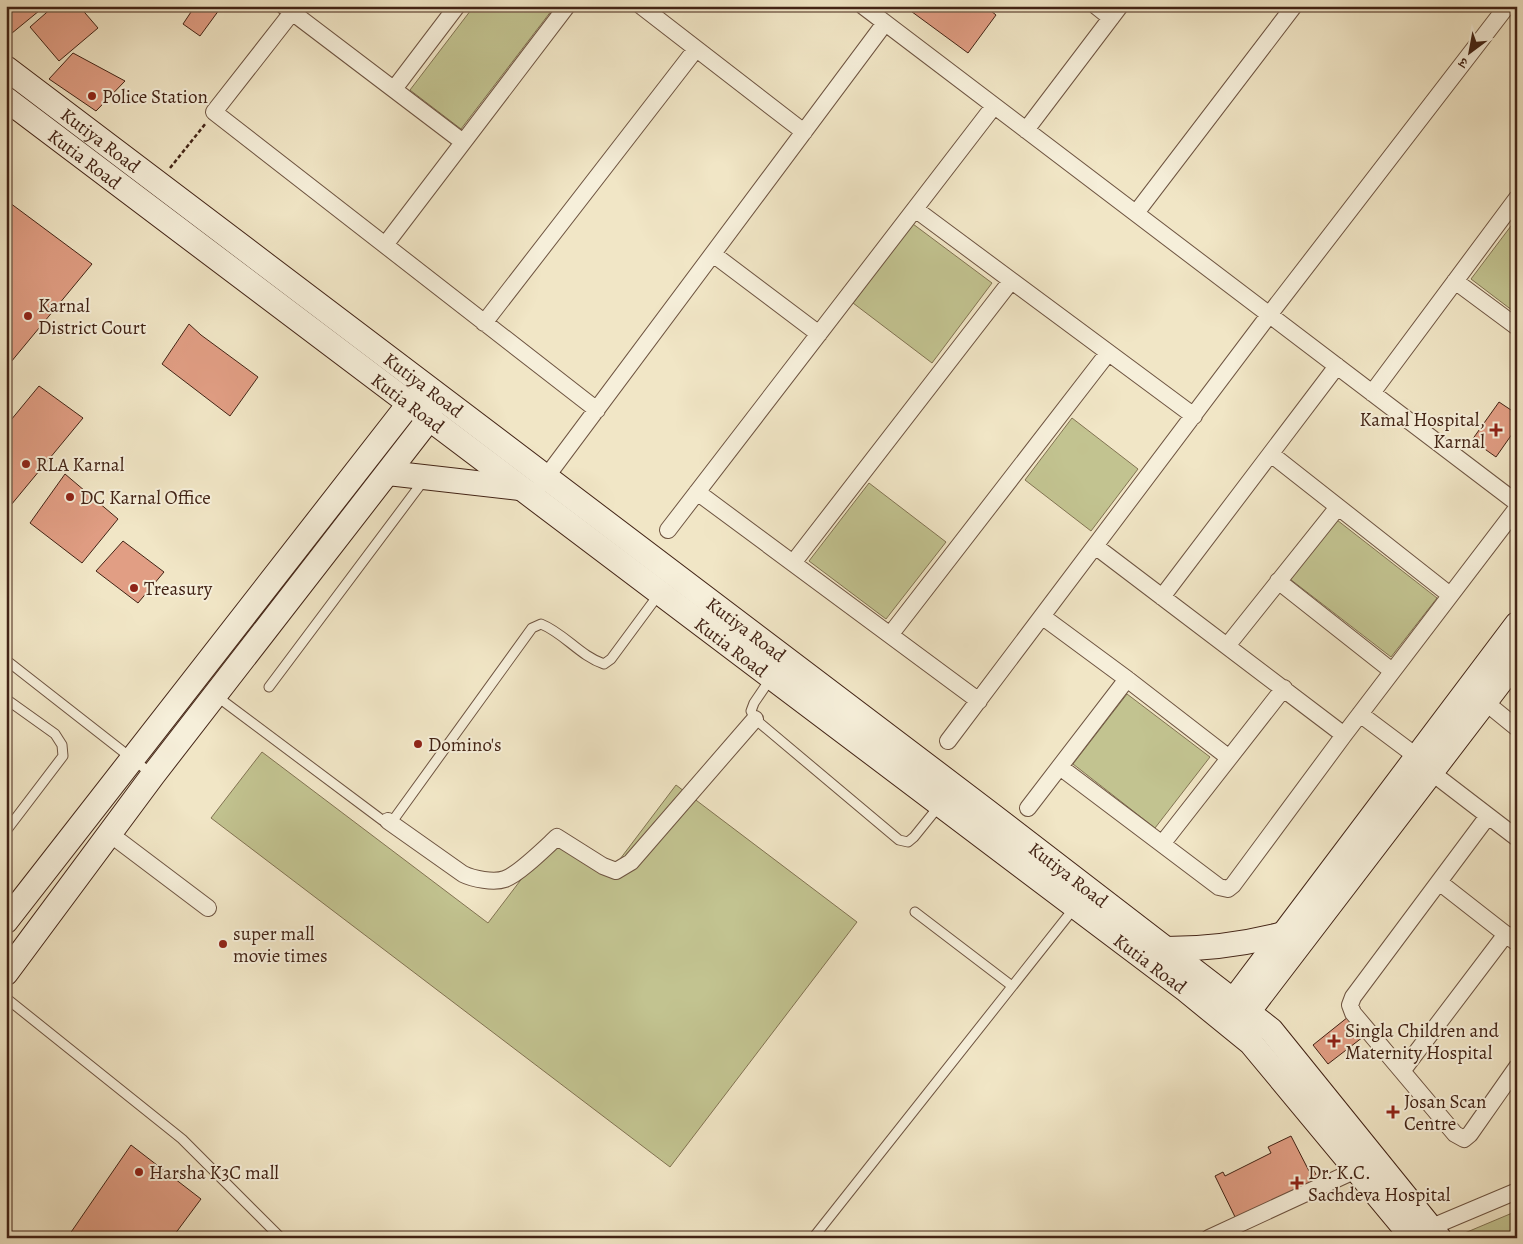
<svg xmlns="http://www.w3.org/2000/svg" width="1523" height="1244" font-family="Alegreya,'Noto Serif Devanagari',serif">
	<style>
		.green { fill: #c2c390; stroke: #827352 }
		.building { fill: #e19e84; stroke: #422315 }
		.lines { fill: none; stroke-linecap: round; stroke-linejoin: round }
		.lane-casing { stroke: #6e5441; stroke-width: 11 }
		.street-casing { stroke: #6e5441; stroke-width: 18 }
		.secondary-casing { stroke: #422315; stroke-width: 26 }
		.path { stroke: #422315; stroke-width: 2.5; stroke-dasharray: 4 2.5; stroke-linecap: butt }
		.lane { stroke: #f6efda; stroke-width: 9 }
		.street { stroke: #f6efda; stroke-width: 16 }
		.secondary { stroke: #f6efda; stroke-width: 24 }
		.poi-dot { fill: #8f2418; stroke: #f6efda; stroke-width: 2 }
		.labels { text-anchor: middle; stroke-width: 4; stroke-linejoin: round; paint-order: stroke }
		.poi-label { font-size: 19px; fill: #422315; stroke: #f6efda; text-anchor: start }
		.street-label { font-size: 19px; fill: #422315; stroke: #f6efda }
	</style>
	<rect width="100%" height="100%" fill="#f1e6c6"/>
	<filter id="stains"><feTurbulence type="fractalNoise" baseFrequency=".004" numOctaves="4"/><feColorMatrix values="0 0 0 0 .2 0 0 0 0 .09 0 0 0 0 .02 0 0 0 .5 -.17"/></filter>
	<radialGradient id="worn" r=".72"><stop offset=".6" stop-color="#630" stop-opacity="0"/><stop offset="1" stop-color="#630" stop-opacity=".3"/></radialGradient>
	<path class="green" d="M474,6H555L461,129L410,90Z
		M1517,218V314L1471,279Z
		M913,224L992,283L932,363L853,303Z
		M1072,418L1138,469L1091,531L1025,480Z
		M869,483L946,542L886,619L809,561Z
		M1337,520L1437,598L1391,657L1290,579Z
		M1127,694L1210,757L1155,828L1073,764Z
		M262,752L488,923L558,831L611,871L676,785L857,922L670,1167L211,818Z
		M1517,1211V1238H1462L1460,1235Z"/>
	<path class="building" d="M6,6H45L6,38Z
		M54,6H79L98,28L59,61L30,27Z
		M195,6H222L200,36L183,24Z
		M904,6H985L996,15L968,53Z
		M73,53L125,81L96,111L49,79Z
		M6,200L92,264L6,368Z
		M189,324L201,335L258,377L230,416L162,364Z
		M39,386L83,418L11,505L6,502V426Z
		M1499,402L1517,414V427L1496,457L1472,440Z
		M65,474L118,519L82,563L30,523Z
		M123,541L164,572L138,603L96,571Z
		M1348,1017L1363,1037L1328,1064L1313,1045Z
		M1291,1136L1309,1171L1313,1169L1320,1182L1238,1223L1215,1176L1223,1172L1225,1176L1271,1153L1268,1147Z
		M131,1145L201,1199L172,1238H67Z"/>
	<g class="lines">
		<defs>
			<path id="lane" d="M6,660L153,775
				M771,678L754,703L751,711L755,719L899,840L908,842L914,837L939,806
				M269,687L424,480
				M215,695L382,820L388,821L394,819L532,628L541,624C564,633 580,656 604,664L611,659L659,594
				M6,699L55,734L62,745L63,756L6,831
				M915,912L1012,986
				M6,998L182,1139L281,1238
				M813,1238L1075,907"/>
			<path id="street" d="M284,6L463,142
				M297,6L214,112L597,410
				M641,6L804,132
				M863,6L1517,503
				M1096,6L1111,18
				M394,89L457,6
				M1026,130L1120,6
				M915,209L1194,416
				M1136,213L1294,6
				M385,245L567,6
				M713,254L819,334
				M1455,281L1517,327
				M484,323L696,49
				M1372,393L1517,198
				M1271,454L1450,595
				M541,484L885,23
				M697,492L979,701
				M668,530L994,106
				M1095,546L1344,735
				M793,563L1011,281
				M1278,581L1392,671
				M1162,597L1337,366
				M1043,617L1127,679L1228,757
				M890,635L1108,353
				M1227,646L1338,507
				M1485,702L1517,728
				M1360,714L1416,756
				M948,741L1269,315L1507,6
				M1060,767L1219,887L1228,889L1233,885L1344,735L1517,508
				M1431,772L1517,838
				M1028,808L1127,679
				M1488,816L1353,997L1350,1005L1353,1013L1455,1134L1464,1139L1470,1134L1517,1067
				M388,821L463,874C473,879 494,883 505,879C519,874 545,848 557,837L603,866L616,871L631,862L755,719
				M110,834L208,908
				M1162,844L1284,688
				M1439,882L1517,943
				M1403,1070L1506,934
				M1422,1231L1517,1191
				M1209,1238L1356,1170"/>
			<g id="secondary">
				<path id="s1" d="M6,68L984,809L1271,1030L1439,1238"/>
				<path id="s2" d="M6,99L1186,990L1251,1043L1413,1238"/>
				<path d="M388,473L520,488"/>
				<path d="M6,921L409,404L423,396"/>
				<path d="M1166,949C1207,949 1245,944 1283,934"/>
				<path d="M6,973L153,775L429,419L431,405"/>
				<path d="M1229,1017L1233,1001L1517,624"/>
				<path d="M1233,1020L1248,1012L1517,660"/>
			</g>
		</defs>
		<use href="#lane" class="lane-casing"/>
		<use href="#street" class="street-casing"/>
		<use href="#secondary" class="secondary-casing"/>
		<path class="path" d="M170,168L206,123"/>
		<use href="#lane" class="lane"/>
		<use href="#street" class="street"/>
		<use href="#secondary" class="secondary"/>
	</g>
	<g class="poi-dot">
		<circle cx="92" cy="96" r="5"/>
		<circle cx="28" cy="316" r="5"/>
		<path d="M1493.5 422.5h5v5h5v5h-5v5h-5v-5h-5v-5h5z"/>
		<circle cx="26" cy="464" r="5"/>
		<circle cx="70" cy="497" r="5"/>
		<circle cx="134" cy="588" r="5"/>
		<circle cx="418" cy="744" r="5"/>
		<circle cx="223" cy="944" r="5"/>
		<path d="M1331.5 1033.5h5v5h5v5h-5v5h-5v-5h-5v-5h5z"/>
		<path d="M1390.5 1104.5h5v5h5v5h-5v5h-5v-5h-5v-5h5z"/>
		<circle cx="139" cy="1172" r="5"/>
		<path d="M1294.5 1175.5h5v5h5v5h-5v5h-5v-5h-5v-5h5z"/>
	</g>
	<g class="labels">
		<g class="poi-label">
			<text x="102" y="103">Police Station</text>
			<text x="38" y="312">Karnal<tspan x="38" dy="22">District Court</tspan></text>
			<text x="1485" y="426" text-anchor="end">Kamal Hospital,<tspan x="1485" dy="22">Karnal</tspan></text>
			<text x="36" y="471">RLA Karnal</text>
			<text x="80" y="504">DC Karnal Office</text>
			<text x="144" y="595">Treasury</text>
			<text x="428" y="751">Domino's</text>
			<text x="233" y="940">super mall<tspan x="233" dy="22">movie times</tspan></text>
			<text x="1345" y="1037">Singla Children and<tspan x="1345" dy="22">Maternity Hospital</tspan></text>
			<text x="1404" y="1108">Josan Scan<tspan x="1404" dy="22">Centre</tspan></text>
			<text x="149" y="1179">Harsha K3C mall</text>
			<text x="1308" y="1179">Dr. K.C.<tspan x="1308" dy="22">Sachdeva Hospital</tspan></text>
		</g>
		<g class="street-label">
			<text dy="7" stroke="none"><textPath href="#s1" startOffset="119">Kutiya Road</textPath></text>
			<text dy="7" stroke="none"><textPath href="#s2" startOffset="99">Kutia Road</textPath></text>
			<text dy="7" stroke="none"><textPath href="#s1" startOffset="524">Kutiya Road</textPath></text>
			<text dy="7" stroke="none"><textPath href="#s2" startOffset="504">Kutia Road</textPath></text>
			<text dy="7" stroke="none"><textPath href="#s1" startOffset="929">Kutiya Road</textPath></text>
			<text dy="7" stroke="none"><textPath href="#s2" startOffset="909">Kutia Road</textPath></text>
			<text dy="7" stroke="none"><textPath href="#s1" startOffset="1334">Kutiya Road</textPath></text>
			<text dy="7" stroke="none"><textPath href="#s2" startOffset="1434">Kutia Road</textPath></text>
		</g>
	</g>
	<rect width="1523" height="1244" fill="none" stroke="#f1e6c6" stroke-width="25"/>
	<rect x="8" y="8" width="1508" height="1229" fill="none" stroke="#422315" stroke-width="2.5"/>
	<rect x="12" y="12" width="1498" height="1219" fill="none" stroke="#422315"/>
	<g transform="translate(1470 52) rotate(212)" stroke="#f6efda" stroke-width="4" paint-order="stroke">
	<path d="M0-4L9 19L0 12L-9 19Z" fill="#422315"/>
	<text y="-8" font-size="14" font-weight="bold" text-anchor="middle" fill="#422315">उ</text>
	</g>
	<rect width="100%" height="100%" filter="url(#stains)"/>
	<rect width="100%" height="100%" fill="url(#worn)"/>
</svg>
